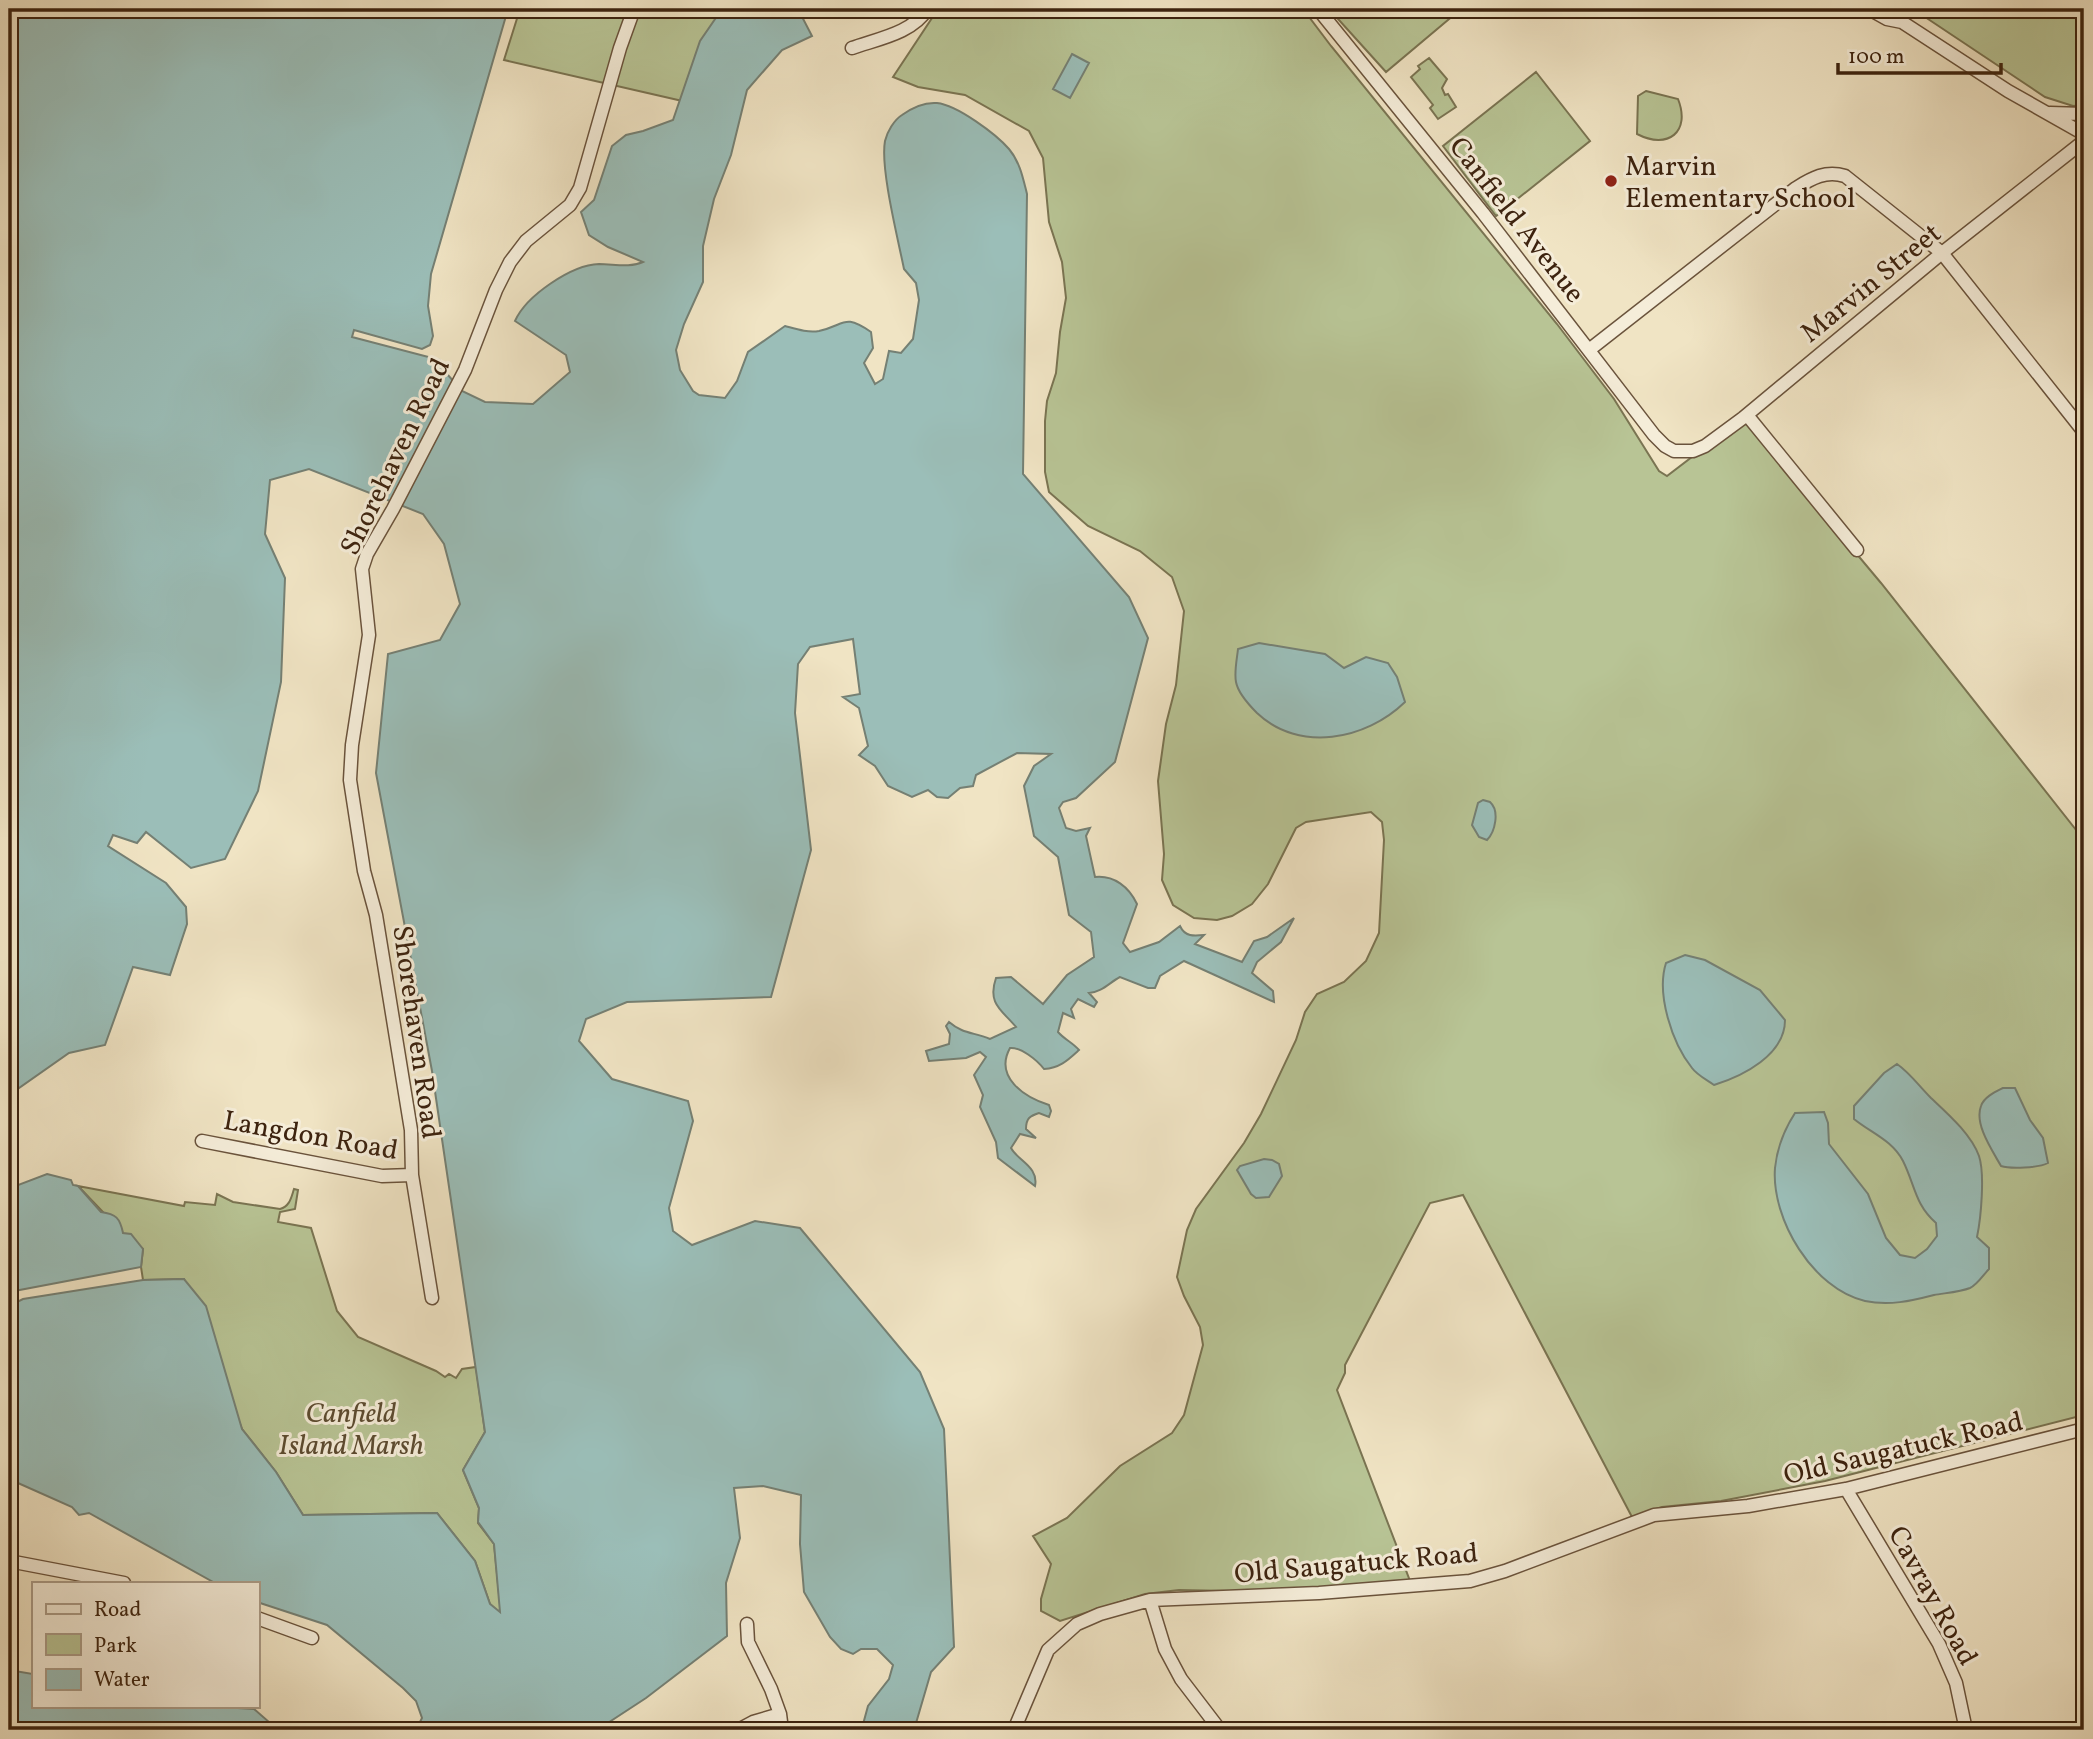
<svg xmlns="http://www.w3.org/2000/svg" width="2093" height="1739" font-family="Vollkorn,serif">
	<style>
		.green { fill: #b8c495; stroke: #7a7452; stroke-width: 2 }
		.water { fill: #9bbeb8; stroke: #758074; stroke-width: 2 }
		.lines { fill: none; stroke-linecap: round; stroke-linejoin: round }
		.minor-casing { stroke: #6a533c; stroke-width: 15 }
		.minor { stroke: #f5edd9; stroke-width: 12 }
		.poi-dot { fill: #8f2418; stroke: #f5edd9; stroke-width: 2.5 }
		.labels { text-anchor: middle; stroke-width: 6; stroke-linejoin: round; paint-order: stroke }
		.poi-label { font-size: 28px; fill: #3d230f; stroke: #f5edd9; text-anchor: start }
		.street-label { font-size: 28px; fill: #3d230f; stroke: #f5edd9 }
		.park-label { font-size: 28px; font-style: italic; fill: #5c4b30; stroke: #f5edd9 }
	</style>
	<rect width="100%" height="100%" fill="#f0e4c4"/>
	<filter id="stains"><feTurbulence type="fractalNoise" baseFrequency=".00286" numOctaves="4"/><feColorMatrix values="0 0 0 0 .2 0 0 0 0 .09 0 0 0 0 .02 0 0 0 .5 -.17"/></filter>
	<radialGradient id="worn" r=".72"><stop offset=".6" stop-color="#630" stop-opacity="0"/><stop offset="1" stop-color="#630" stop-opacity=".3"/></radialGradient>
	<path class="green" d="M520,9H745L713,108L504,60Z
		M938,9H1303L1331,46L1557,324L1614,399L1659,471L1667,476L1743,418L1881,583L2084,840V1415L1825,1481L1721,1501L1662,1507L1632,1517L1463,1195L1430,1203L1345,1365V1373L1337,1390L1410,1581L1345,1587L1233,1591L1179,1590L1145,1594L1060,1621L1041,1611V1599L1051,1564L1033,1536L1067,1518L1120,1466L1172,1433L1184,1415L1203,1345L1200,1327L1184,1296L1177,1277L1187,1230L1196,1209L1244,1143L1261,1114L1296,1040L1305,1012L1317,994L1344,982L1366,961L1379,933L1384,840L1382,822L1371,812L1306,822L1296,828L1268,884L1252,904L1232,916L1217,920L1194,918L1173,905L1162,880L1164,854L1158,781L1166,724L1176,685L1184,611L1172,577L1140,551L1088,526L1049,492L1045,472V421L1047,401L1056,373L1060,332L1066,298L1062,262L1049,222L1043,158L1029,131L965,95L918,87L893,77Z
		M1329,9H1461L1386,72Z
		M1917,9H2084V105L2073,106L2045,97L1916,11Z
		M1429,58L1447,79L1442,88L1445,95L1448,94L1456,107L1438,119L1430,108L1433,105L1411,77L1420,69L1418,66Z
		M1536,72L1590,141L1496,216L1443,146Z
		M1646,91L1678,99C1691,132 1668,150 1637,134L1638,96Z
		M78,1186L184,1206L185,1202L215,1205L217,1194L233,1202L280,1209C290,1206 291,1198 294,1189L298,1190L295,1209L280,1212L278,1222L311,1228L337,1311L358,1337L436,1371L445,1377L449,1374L456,1378L462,1369L476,1367L485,1432L463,1470L479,1508L478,1523L494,1544L501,1614L490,1604L475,1561L437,1513L303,1515L276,1472L242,1429L184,1279L143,1280L141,1267L143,1249L123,1233Z"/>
	<path class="water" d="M9,9H508L431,274L428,306L433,336L430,345L422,349L354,330L352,337L440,360V366L462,391L485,402L533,404L570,372L566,355L515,321C526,296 571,265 599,264C614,264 630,268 643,262L608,247L589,235L581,212L594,200L612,146L626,135L643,131L673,120L700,41L722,9H798L812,36L782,50L747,90L731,155L714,199L703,246V282L684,324L676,350L680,370L693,391L699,395L725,398L737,381L748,352L785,326C796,329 808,333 819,331C846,325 843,313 871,332L873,348L864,363L875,384L883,379L889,351L901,353L913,339L919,300L916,283L904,269C898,239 880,168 885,141C887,132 894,120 902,115C913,107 924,102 937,103C957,105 996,134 1009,149C1020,162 1023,178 1027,194L1023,474L1129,597L1148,638L1115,762L1076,798L1063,802L1059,808L1066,828L1076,831L1090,828L1086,836L1095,877C1114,875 1129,887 1137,904L1123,943L1130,952L1159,942L1180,926C1185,937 1194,936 1204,935L1195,944L1242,962L1254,941L1267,937L1294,918L1281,942L1257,962L1252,973L1273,991L1274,1002L1184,961L1160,976L1155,988H1148L1120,977C1109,983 1102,992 1089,993L1097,1002L1094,1007L1078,999L1071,1009L1074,1018L1063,1013L1058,1032C1065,1040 1072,1042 1079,1050C1068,1060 1060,1068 1044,1069C1037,1060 1021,1047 1010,1048C994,1077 1024,1097 1049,1105L1051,1111L1049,1117L1039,1113C1030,1116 1026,1118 1026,1129L1036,1138L1020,1134L1011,1148C1018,1161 1039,1167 1035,1186L998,1158L996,1142L980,1107L983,1095L974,1075L986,1057L980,1052L966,1058L929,1061L926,1051L949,1044L950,1034L946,1026L949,1022C963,1034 973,1032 990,1039L1016,1027C1002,1010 987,1004 996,978L1011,977L1043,1004L1067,975L1094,957L1091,932L1069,915L1058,857L1034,836L1024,786L1034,766L1051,754L1017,753L976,775L973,786L960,788L948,798L937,797L928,790L912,797L888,786L875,766L859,755L868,746L859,708L843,697L860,694L853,639L810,647L798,664L795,713L811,850L771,997L627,1002L586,1019L579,1041L612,1079L688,1101L693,1121L669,1208L673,1231L692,1245L755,1221L800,1228L920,1372L944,1429L954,1647L931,1672L914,1730H860L862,1728L868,1706L889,1679L893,1665L877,1649H861L853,1654L841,1649L830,1637L804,1592L800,1544L801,1495L763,1486L734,1488L740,1538L726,1583L727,1636L646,1698L597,1730H367L399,1724L418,1726L422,1718L416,1701L403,1688L327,1625L257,1602V1583H215L89,1513L79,1515L72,1507L9,1479V1306L23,1299L143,1280L184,1279L206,1306L242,1429L276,1472L303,1515L437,1513L475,1561L490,1604L500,1612L494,1544L478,1522L479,1508L463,1470L485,1432L432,1071L376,773L388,654L440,640L460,604L444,544L423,514L309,469L270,480L265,534L285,578L281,682L258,791L225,859L191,868L146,832L137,843L113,835L108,846L166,883L186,907L187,924L170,975L133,967L105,1045L69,1053L9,1095Z
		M1072,54L1089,63L1070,98L1053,89Z
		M1259,643L1325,654L1344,668L1366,657L1388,663L1397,677L1405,702C1366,740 1299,753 1257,713C1249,705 1238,693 1236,682C1234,672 1237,659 1238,649Z
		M1483,800L1490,802C1500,811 1495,832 1487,840L1479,837L1472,825L1478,803Z
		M1685,955L1705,960L1760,990L1785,1020C1785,1055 1743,1076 1714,1085C1707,1080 1697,1075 1692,1068C1672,1043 1656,994 1666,963Z
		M1897,1064C1910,1073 1919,1086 1931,1098C1948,1114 1971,1134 1979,1156C1985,1174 1981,1218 1977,1237L1989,1248V1269C1984,1274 1977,1285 1970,1288C1960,1292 1945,1293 1934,1295C1911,1301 1889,1306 1865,1301C1813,1289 1771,1219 1775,1168C1777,1148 1784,1130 1795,1113L1824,1112L1828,1123L1829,1144L1868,1194L1886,1238L1900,1255L1915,1258L1927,1249L1937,1236L1936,1223C1915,1205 1915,1185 1903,1161C1892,1140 1871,1133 1854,1119V1106L1884,1073Z
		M2003,1088H2015L2030,1120L2043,1138L2048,1163C2039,1168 2010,1169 2001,1166C1992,1150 1974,1124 1981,1106C1984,1097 1995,1092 2003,1088Z
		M1264,1159L1272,1160L1279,1164L1282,1176L1269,1197L1256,1198L1251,1194L1237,1170L1240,1166Z
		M47,1174L71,1180L73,1185L78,1186L101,1212C116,1214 120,1218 123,1233L131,1234L143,1249L141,1267L9,1292V1195L18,1185Z
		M9,1670L33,1674V1706H204L254,1709L270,1723L282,1728L304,1730H9Z"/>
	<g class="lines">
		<defs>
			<path id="minor" d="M1318,9L1483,213L1654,435L1665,446L1674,451H1693L1705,446L1743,418L1942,253L2084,141
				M1869,9L1887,19L1902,22
				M1892,9L1902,22L2008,91L2084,134
				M852,48C877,39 913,33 927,9
				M2050,113L2084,114
				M1589,350L1796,188C1812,178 1826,170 1845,176L1942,253L2084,432
				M1747,415L1857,550
				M202,1141L382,1176L412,1175
				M432,1298L412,1175L411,1130L376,915L364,871L350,780L352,745L369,635L362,569L367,554L393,509L465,370L496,290L510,262L526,241L570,205L580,188L620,48L634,9
				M1846,1489L1939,1644L1956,1683L1966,1730
				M9,1561L124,1583
				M1150,1600L1165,1649L1181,1679L1220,1730
				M257,1618L312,1638
				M747,1624L748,1642L771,1689L780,1714L782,1730
				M738,1730L753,1722L780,1714
				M1014,1730L1048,1650L1077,1624L1100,1614L1150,1600L1319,1593L1470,1581L1505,1571L1654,1515L1748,1506L1846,1489L2084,1429"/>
		</defs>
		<use href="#minor" class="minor-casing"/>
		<use href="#minor" class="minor"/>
	</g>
	<circle class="poi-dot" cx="1611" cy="181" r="7"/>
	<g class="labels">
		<g class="poi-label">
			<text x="1625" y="175">Marvin<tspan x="1625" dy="32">Elementary School</tspan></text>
		</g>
		<g class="street-label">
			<text transform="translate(1518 219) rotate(52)" y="10">Canfield Avenue</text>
			<text transform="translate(1870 282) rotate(-39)" y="10">Marvin Street</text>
			<text transform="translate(394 456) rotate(-64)" y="10">Shorehaven Road</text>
			<text transform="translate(418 1032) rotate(82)" y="10">Shorehaven Road</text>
			<text transform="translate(311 1134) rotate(10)" y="10">Langdon Road</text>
			<text transform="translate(1903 1447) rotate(-13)" y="10">Old Saugatuck Road</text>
			<text transform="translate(1356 1562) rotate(-5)" y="10">Old Saugatuck Road</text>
			<text transform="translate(1934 1595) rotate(61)" y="10">Cavray Road</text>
		</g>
		<g class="park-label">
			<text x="351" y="1422">Canfield<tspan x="351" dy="32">Island Marsh</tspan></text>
		</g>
	</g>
	<rect width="2093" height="1739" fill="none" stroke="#f0e4c4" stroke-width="35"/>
	<rect x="10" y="10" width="2072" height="1718" fill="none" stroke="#3d230f" stroke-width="3.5"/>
	<rect x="18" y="18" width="2058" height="1704" fill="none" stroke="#3d230f" stroke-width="2"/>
	<rect x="32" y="1582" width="228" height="126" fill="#f5edd9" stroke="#ab9c88" stroke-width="2"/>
	<rect x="46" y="1604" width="35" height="10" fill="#f5edd9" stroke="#ab9c88" stroke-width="2"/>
	<text x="94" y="1616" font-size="21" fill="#3d230f">Road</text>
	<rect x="46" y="1634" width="35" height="21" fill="#b8c495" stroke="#ab9c88" stroke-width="2"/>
	<text x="94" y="1652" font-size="21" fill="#3d230f">Park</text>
	<rect x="46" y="1669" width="35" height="21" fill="#9bbeb8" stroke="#ab9c88" stroke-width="2"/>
	<text x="94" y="1686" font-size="21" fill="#3d230f">Water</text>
	<path d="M1838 63v10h163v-10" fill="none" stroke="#3d230f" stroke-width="3.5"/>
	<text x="1848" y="63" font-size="21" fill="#3d230f" stroke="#f5edd9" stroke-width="5" paint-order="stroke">100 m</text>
	<rect width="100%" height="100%" filter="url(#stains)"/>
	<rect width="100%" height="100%" fill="url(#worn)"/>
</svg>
